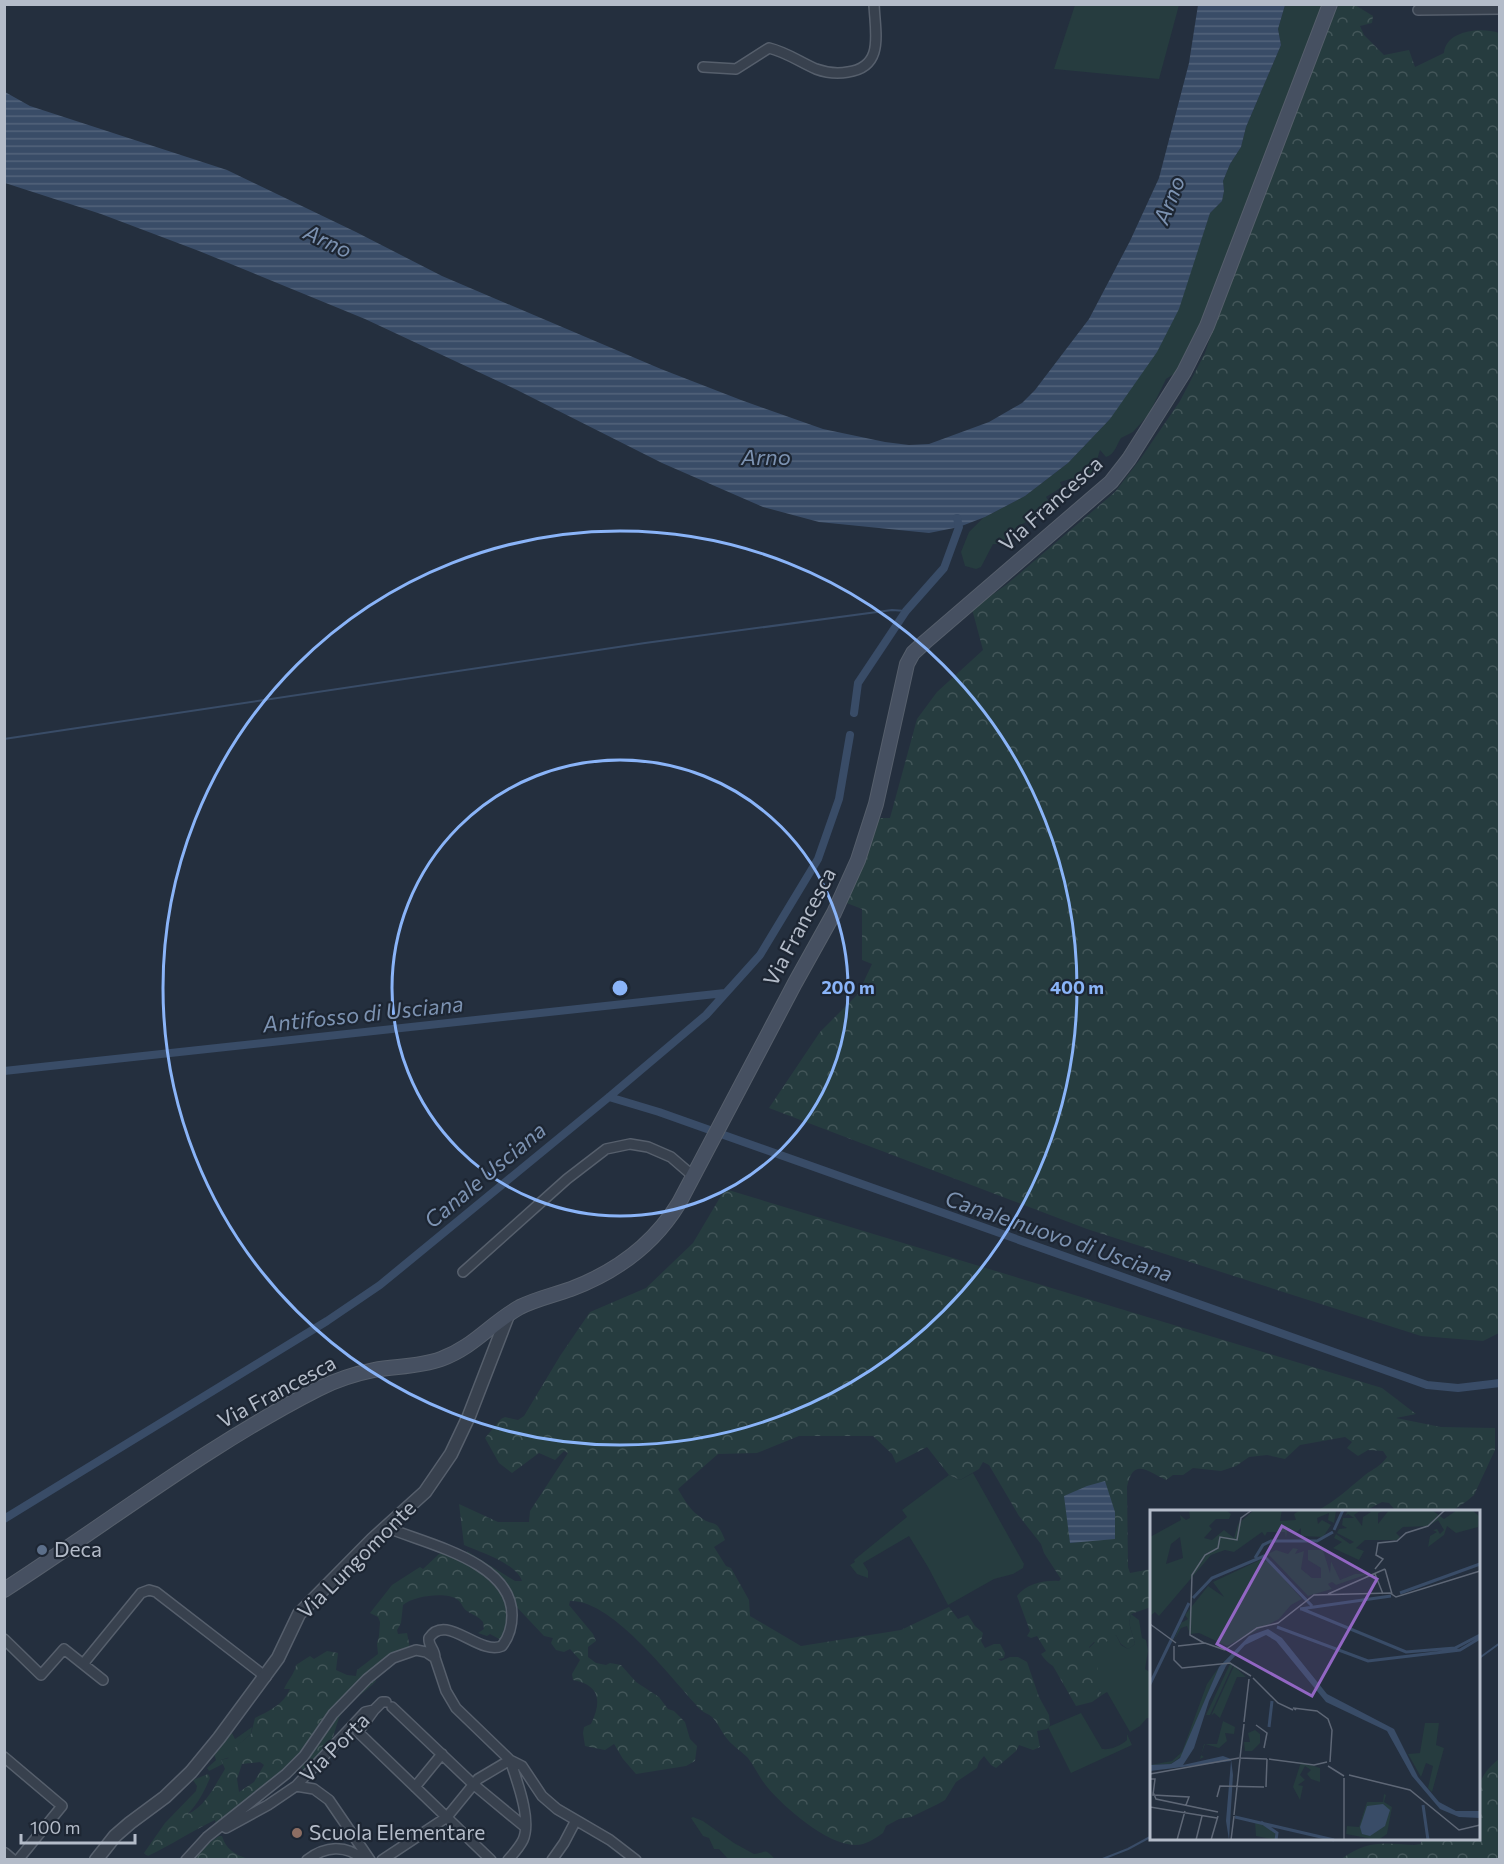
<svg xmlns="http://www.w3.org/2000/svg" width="1504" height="1864" font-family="Commissioner,sans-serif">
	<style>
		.grass { fill: #263c3f }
		.forest { fill: url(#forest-crowns); fill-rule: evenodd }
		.water { fill: url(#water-rules) }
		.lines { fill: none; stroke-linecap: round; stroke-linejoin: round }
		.stream { stroke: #394c67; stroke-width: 2 }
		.canal { stroke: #394c67; stroke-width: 8 }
		.minor-casing { stroke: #565f6c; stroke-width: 12 }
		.tertiary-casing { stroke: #565f6c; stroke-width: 15 }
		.secondary-casing { stroke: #565f6c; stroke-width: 16 }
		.minor { stroke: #38414e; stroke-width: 9 }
		.tertiary { stroke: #38414e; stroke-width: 12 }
		.secondary { stroke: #465061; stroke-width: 14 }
		.ring { fill: none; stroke: #8ab4f8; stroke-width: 3 }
		.service-dot { fill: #5c6f8a; stroke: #1d2633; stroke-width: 2 }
		.education-dot { fill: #8d6e63; stroke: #1d2633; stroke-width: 2 }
		.labels { text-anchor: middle; stroke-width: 4.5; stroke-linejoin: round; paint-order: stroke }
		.street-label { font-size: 21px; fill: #b4bcc9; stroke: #1d2633 }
		.poi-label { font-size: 21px; fill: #b4bcc9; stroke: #1d2633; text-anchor: start }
		.water-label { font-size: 22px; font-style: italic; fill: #7c92b1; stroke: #1d2633 }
		.inset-river { fill: none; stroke: #394c67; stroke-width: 3 }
		.inset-road { fill: none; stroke: #5e6776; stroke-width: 1.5 }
		.view { fill: #9266c3; fill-opacity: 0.15; stroke: #9266c3; stroke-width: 3 }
		.inset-edge { fill: none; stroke: #b4bcc9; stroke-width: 3 }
		.centre { fill: #8ab4f8; stroke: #1d2633; stroke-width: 3 }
		.ring-label { font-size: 18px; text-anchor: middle; font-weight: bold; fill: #8ab4f8; stroke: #1d2633; stroke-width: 4.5; stroke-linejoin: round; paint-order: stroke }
	</style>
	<defs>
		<pattern id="forest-crowns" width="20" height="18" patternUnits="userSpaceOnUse" patternTransform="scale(1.5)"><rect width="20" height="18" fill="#263c3f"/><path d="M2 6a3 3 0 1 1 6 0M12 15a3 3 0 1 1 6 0" fill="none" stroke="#435659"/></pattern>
		<pattern id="water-rules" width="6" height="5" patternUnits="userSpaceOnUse" patternTransform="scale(1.5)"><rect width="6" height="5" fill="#394c67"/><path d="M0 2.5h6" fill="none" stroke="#53647b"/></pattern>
	</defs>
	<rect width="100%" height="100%" fill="#242f3e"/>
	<path class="grass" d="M1075,5H1179L1159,79L1054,69Z
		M1285,5H1323L1192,347L1174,374L1166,379L1149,414L1133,432L1121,438C1116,446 1115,454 1106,457L1100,450C1096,462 1095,472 1085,481L1078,482L1070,479L1060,482L1062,487L1046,497L1050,503L1042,508L1040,514L1017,527L1001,544H993L981,567L976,569L965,566L961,552L969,532L983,518L1025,496L1068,463L1110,419L1199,245L1210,213L1222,201L1224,191L1223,181L1230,164L1241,147L1246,127L1281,45L1278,29Z
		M973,1473L1024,1564L1023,1568L1013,1574L994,1579L948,1605L928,1567L909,1536L863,1563L868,1571V1578L857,1574L850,1565L855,1562L854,1560L907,1517L902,1510L949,1475L960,1480Z
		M1131,1614L1139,1620L1142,1638L1146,1640L1148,1651L1145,1669L1151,1673V1718H1147L1140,1726L1130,1732L1107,1692L1102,1695L1094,1681L1089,1648L1095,1642L1116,1635L1121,1645L1128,1649L1135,1644L1129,1623Z
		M1081,1713L1102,1749C1111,1750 1120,1746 1127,1740V1734L1132,1745L1071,1773L1048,1727Z
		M252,1727L251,1734L226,1756L230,1757L221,1760L223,1764L209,1771L207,1768L216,1760L213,1751L230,1729L235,1739Z
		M693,1817L703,1821L734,1843L754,1854C767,1852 764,1848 775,1859H728L719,1849H714L709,1838L703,1836L691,1818Z"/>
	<path class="forest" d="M1339,5H1355L1373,16L1372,23L1360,26L1364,35L1384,55L1409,50L1415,67L1444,53C1446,30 1482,27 1499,33V1333L1483,1341L1421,1336L1087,1229L769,1108L820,1032L858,994L872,964L862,960V909L844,902L877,818H890L917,719L937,692L983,650L972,609L1006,585L1115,492L1141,458L1180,401L1205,353L1227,287L1330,20Z
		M725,1189L1382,1388L1416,1414L1396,1418L1441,1427L1495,1428V1450L1474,1495L1467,1501L1452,1511H1396L1389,1503L1382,1502L1365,1511H1316C1335,1502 1349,1488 1365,1475C1373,1469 1381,1466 1387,1457L1383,1451L1368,1450L1358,1456L1347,1448L1352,1442L1345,1437L1300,1445L1285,1459L1267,1455L1249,1457L1236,1466L1221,1471L1193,1468L1183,1475H1173L1166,1480C1147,1471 1133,1457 1127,1487L1128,1567L1130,1573L1151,1569V1607L1131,1614L1129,1623L1135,1644L1128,1649L1121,1644L1116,1635L1103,1644L1094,1642L1089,1647C1095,1657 1102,1671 1095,1681L1102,1695L1092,1702L1076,1706L1053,1666C1048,1663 1044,1659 1041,1654L1046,1651L1037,1636L1031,1638L1027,1636L1030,1631L1017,1596C1026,1584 1044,1580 1059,1581L1061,1579L1044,1553L1041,1544L1019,1516L989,1465L983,1462L979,1469L960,1480L949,1475L927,1447L896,1463L892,1454L873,1436H799L757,1453L718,1454L678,1489C684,1499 689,1509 699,1516C714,1529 715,1515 725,1540L714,1547L726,1566L731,1568L749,1600L750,1616L801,1646L901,1630L949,1607L958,1619L968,1615L975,1626L983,1633L981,1641L985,1648L994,1644H1000L1005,1653L1004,1658L998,1659L1001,1661L1010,1657H1018L1027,1662L1039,1697L1049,1715L1050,1725L1047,1729L1037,1731L1040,1747L1033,1750L1019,1745L1016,1751L996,1768L991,1765L984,1756L979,1762L977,1768L956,1782L945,1800L938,1804L911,1817L899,1819L886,1826L883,1833C877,1837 870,1842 863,1844C834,1852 785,1808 768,1788C760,1779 755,1767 748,1758C741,1751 733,1746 728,1740C722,1733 718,1723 712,1717C709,1714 704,1713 701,1710C673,1681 613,1599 570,1601L569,1605L593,1634L596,1641L588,1647V1657L596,1663L606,1665L610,1663L621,1665L636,1682L659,1697L668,1709L674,1711L685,1722L690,1739L697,1746L695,1761L686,1766L636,1774L623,1759L614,1744L605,1750L585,1746L583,1733L584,1727L591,1724C602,1701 600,1685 573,1680L572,1674L580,1660L570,1649L564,1652L556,1650L551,1643L553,1638L544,1636L467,1554V1551L515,1581H522C516,1563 480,1552 464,1545L459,1504L498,1522H529L530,1511L568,1453L564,1451L555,1460L539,1453L512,1473L499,1463L485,1438L501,1419L505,1417L518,1420L524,1416L560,1356L590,1312L646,1288L693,1243Z
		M448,1553C482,1572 523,1595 501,1640L490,1634L487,1636L478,1633L484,1629L483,1622C478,1616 473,1615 467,1611C463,1609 462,1603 458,1600C447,1591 413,1596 403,1605L401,1623L397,1630L398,1634L407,1633L410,1648L370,1673L376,1681C365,1693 346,1703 339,1718C336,1726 334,1736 330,1744C324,1755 313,1764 305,1773L300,1765L216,1825L215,1820C192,1831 171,1845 148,1856L144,1853L165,1823L196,1791L197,1786L193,1780L208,1774L210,1778C204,1792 198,1803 188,1814C206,1806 215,1785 225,1769L221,1760L229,1758L225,1756L251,1734L255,1718C269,1711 284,1704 290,1689H284C288,1680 295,1673 296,1665L310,1656L314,1659L327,1651L338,1653L336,1670L347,1675L356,1676L357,1670L378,1654L377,1644L379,1636L380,1622L378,1617L370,1613L392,1585L420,1567L423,1569L439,1554ZM260,1762L264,1765L254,1782L239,1792L237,1779L242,1764Z
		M1499,1759V1859H1341C1369,1840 1381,1843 1414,1845L1420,1844L1423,1839L1478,1838C1478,1804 1470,1781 1499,1759Z
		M219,1836H222C226,1849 234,1854 248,1859H193L209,1843Z"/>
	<path class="water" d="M1198,5H1285L1278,29L1281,45L1246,127L1241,147L1230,164L1223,181L1224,191L1222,201L1210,213L1179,309L1157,352L1110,419L1068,463L1025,496L985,517L959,527L929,533L819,522L763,507L662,463L517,390L365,319L199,251L101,214L5,183V92L30,106L227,170L356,232L442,276L661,369L741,400L823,429L885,442L909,445L929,444L989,422L1022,403L1035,390L1089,319L1130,241L1159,178L1189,63Z
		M1105,1481L1115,1512V1539L1070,1543L1064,1496L1087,1486Z"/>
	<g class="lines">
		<path class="stream" d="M4,739L645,643L892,610L906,611
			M1478,1659L1500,1643
			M1100,1860L1128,1849L1152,1836"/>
		<path class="canal" d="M854,713L858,683L906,611L944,568L959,527L957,518
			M4,1071L725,993
			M609,1097L659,1112L1427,1385L1458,1388L1500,1383
			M4,1519L327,1321L380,1285L609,1097L706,1015L760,955L818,859L839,799L850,735"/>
		<defs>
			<path id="minor" d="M1418,10L1500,9
				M703,67L736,69L769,48C786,52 800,62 816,69C827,73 837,74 848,72C885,67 875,32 874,4
				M463,1272L567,1179L606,1149L630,1144L648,1147L671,1157L693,1176
				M386,1527C425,1544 512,1561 512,1615C512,1627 509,1637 502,1646C479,1656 446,1612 429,1638C428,1646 435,1649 435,1658
				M4,1639L41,1675L64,1649L103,1680
				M83,1664L141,1593L149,1590L156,1592L266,1677
				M392,1707L473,1784L525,1827
				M374,1710L358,1732L491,1860
				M4,1757L62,1806L18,1860
				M296,1786L314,1789L329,1800L370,1860
				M415,1787L442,1754
				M226,1828L268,1805L296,1786L365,1712L374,1710L382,1702H386
				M186,1860L207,1837L286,1774L304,1756L333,1714L367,1679L393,1658L416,1650L426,1652L435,1658L446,1691L456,1708L510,1760L522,1766L542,1796L557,1809L610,1840L636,1860
				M307,1860C325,1846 346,1844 364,1860
				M382,1860L447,1817L478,1779L510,1760
				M508,1860C513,1854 519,1848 523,1840C532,1820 517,1781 510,1760
				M552,1860L564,1843L575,1822"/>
			<path id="tertiary" d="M4,1854L11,1860
				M96,1860L115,1836L130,1823L165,1797L191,1772L219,1738L278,1658L299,1614L373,1539L425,1492L451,1454L469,1416L508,1315"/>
			<path id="secondary" d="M4,1590C108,1523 208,1445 318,1389C336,1380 354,1374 374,1370C396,1366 419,1367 441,1359C474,1347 491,1323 520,1307C536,1299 554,1295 571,1289C616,1272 654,1244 679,1203L795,983L834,913L858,860L876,804L907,664L913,653L925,642L1111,482L1129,459L1184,372L1207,326L1330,4"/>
		</defs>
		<use href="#minor" class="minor-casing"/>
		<use href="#tertiary" class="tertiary-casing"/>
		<use href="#secondary" class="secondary-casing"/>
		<use href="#minor" class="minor"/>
		<use href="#tertiary" class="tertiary"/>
		<use href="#secondary" class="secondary"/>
	</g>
	<g class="ring">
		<circle cx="620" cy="988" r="228"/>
		<circle cx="620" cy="988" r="457"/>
	</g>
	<circle class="service-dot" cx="42" cy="1550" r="6"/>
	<circle class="education-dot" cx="297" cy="1833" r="6"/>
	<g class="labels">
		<g class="street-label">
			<text transform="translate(1051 504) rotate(-42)" y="7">Via Francesca</text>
			<text transform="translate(800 927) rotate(-62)" y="7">Via Francesca</text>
			<text transform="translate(277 1392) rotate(-28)" y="7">Via Francesca</text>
			<text transform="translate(357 1560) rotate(-45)" y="7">Via Lungomonte</text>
			<text transform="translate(335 1748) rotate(-45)" y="7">Via Porta</text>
		</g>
		<g class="poi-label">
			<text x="54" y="1557">Deca</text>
			<text x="309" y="1840">Scuola Elementare</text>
		</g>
		<g class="water-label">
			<text transform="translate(1169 200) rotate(-69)" y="8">Arno</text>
			<text transform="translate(328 241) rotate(25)" y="8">Arno</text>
			<text x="766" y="465">Arno</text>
			<text transform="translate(363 1014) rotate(-6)" y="8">Antifosso di Usciana</text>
			<text transform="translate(485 1175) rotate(-40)" y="8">Canale Usciana</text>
			<text transform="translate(1059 1236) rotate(19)" y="8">Canale nuovo di Usciana</text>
		</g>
	</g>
	<g transform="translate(1150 1510)">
		<rect width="330" height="330" fill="#242f3e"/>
		<path d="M80,154L83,155L60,205H56ZM69,157L33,245L21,254L0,255L22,251L32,242L57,174ZM73,211L85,217L84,224L75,223L77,231L69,238L55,234L51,245L54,247L50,249L54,234H67ZM105,220L110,224V233L102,241H95L94,232H100L98,223ZM151,252L170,258V272L161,269L157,264L161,260L155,256L150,265L155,270L148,275L153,276L150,290L143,277Z" fill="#263c3f"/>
		<path d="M39,0H76L81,4L79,9H66L59,16L62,19L54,28L62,30L74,20L84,28L88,14L104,0H132L130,11L146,10L144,4L150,0L186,1L184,13L178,10L179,3L167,8L168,14L172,10L181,15L173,27L151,26V18L147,22L137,20L136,29L135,22H117L115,26L112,22L84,42L75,40L61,45L9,106L5,102L0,106V27L31,10L30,5L36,10L40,8ZM30,27L33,48L16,54L21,34ZM198,0H211L204,5L212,16L213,7L221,2L214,0L233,1L228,3V14L239,0H282L294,9L307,0H322L329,6L328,17L306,23L297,16L294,25L278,37L280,26L287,22L283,20L287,19L290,24L294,20L288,10L279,16L253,17L246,23L250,27L247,30H215L206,38L214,41L209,50L183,38L192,32L184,28L186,24L200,34L204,32L187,23L189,19L197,18L192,15L193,8H204L198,4L195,6ZM143,38L148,39L145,44L154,41L151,59L162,68H171V58L158,50V40H173L180,63L181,51L190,70L205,64H218L186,75L182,72L178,74L182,79L158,86L118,44L126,40L138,44ZM110,50L119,52L152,89L141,95L129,109L77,136L49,123L40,124L37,116L31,118L24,130L31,113L38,109L35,105L58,76L74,87L63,72ZM84,156L96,167H87L70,208L64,203L61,206ZM275,213H289L286,235L294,238L282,282L278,278L283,256L276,253L271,267L258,244L270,243ZM234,284L236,285L234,292L242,297L237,324L228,330L196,324L197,316L209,317L217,292H233ZM105,312L119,314L118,318L127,324L126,330L106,326Z" fill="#263c3f" fill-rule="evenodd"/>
		<path d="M118,119L132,128L177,184L244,219L268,267L289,292L306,301H330V308L309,307L290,299L262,266L237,221L176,192L126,131L116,125L95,135L76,156L59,191L44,238L33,255L73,246L81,249L83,265L79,330L76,311L81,251L0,261V255L21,254L30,248L69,157L99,126ZM233,294L240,300L235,316L220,326L212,324L210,317L217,296Z" fill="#394c67"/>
		<path class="inset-river" d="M184,20L193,0M105,48L113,35L121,31H167L183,22M250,83L330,54M43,88L62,68L114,46L162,96M150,99L241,86M152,99L256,142L305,138L330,125M127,117L218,151L310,140L330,128M0,174L39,93M119,217L122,191M273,295L278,330M85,307L184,330M111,312L127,323L126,330"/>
		<path class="inset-road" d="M225,59L233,49L226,45L228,33L247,31L256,23L278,16L295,0M235,59L242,84M225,64L233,84M178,84L235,59M0,114L26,133M54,133L40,125L42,65L55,45L68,38L70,27L87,30L91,8L102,0M24,136V150L32,158L80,153L101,166M28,136L55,133L75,140M75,140L107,118L128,113L164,85L240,83L246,87L330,61M103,168L128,193L143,200M146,200L143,198L167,201L178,209L182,220L180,252M94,212L99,169M94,214L90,248L117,249M106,215L117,223L114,238M119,249L164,255L177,252M178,256L194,266M0,264L89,248M199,265L260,280L309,320L330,315M0,269H5L3,285L39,287L36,295M116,277L117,249M3,282L6,289L68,302M67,287L70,276L114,277M0,297L67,308M84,305L90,249M27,330L35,301M46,330L52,306M61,330L68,306M81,330L84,306M194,330V268"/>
		<path class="view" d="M132,16L227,69L162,186L67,134Z"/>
		<rect width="330" height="330" class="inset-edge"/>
	</g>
	<circle cx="620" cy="988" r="9" class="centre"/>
	<g class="ring-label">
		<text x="848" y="994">200 m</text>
		<text x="1077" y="994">400 m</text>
	</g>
	<rect width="1504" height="1864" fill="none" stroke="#b4bcc9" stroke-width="12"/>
	<path d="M21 1834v9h114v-9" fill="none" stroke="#b4bcc9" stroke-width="3"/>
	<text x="30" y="1834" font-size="18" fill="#b4bcc9" stroke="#1d2633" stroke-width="4.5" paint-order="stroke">100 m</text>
</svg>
